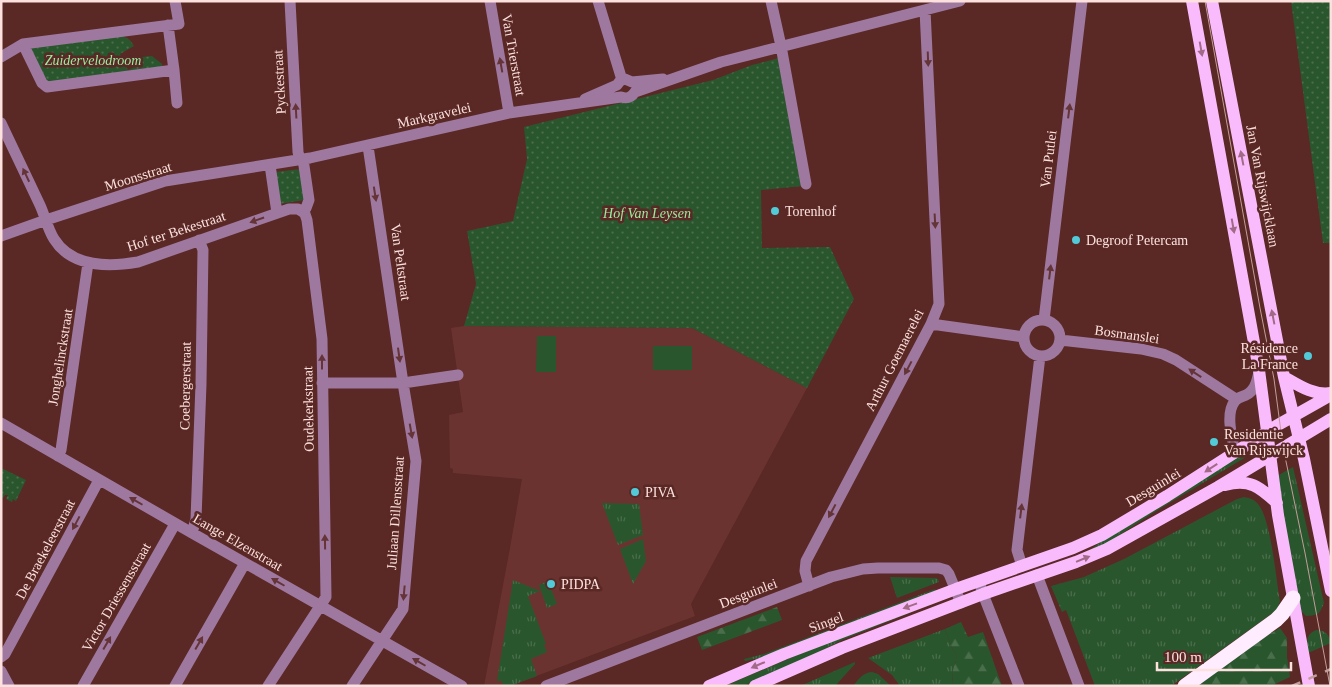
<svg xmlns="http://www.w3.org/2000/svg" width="1332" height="687" font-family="'Times New Roman',serif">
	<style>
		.built { fill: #6b332f }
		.grass { fill: url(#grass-tufts) }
		.forest { fill: url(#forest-firs) }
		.park { fill: url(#park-dots) }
		.pitch { fill: #2a562d }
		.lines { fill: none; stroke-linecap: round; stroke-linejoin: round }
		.minor { stroke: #9e789f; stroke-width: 11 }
		.major { stroke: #fabbfc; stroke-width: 12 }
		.highway { stroke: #ffecff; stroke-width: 15 }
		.tram { stroke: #c19d9a; stroke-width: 1 }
		.rail { stroke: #c19d9a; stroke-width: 2.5; stroke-dasharray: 9 9; stroke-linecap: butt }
		.oneway { fill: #a26a86 }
		.oneway2 { fill: #643437 }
		.poi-dot { fill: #52cbd9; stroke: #5a2825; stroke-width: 2 }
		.labels { text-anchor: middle; stroke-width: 5; stroke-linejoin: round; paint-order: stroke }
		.street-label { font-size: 14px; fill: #fce1de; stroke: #5a2825 }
		.park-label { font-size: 14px; font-style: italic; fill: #9aec9f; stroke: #5a2825 }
		.poi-label { font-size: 14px; fill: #fce1de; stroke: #5a2825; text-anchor: start }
	</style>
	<defs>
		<pattern id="grass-tufts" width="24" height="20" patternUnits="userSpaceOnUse" patternTransform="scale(1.25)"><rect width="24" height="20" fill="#2a562d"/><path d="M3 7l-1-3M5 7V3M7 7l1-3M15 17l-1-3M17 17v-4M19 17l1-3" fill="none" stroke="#4a6e4b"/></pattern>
		<pattern id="forest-firs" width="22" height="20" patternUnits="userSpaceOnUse" patternTransform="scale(1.25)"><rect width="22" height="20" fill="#2a562d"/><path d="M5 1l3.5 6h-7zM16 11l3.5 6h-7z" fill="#4a6e4b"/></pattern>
		<pattern id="park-dots" width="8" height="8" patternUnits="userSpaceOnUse" patternTransform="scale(1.25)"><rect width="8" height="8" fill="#2a562d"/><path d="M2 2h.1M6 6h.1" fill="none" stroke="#4a6e4b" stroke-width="1.8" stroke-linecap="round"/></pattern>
	</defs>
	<rect width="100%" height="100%" fill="#5a2825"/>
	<path class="built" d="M464,326L692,328L807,388L691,604L695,616L510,686H484L510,548L522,479L453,473V469L450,468L449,415L463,412L451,328Z"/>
	<path class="grass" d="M1246,451V457L1153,513L1104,545L1087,552L1109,536Z
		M1293,467L1324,603C1319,615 1319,615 1306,616L1300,610L1277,476Z
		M1244,497C1249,498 1254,499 1258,504C1271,519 1276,579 1280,601L1277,610L1171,686H1095L1066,610L1062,612L1051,586L1084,577L1124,559L1237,499Z
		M602,503L639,504L643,535L618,545Z
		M643,539L646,561L633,584L620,549Z
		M890,577L935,578L938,579L939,582L897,598Z
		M513,580L540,591L528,596L546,644L544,645L547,652L531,659L537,676L510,686H503L502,681H497Z
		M548,581L557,604L547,608L539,585Z
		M935,589L936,591L760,658L745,661L744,659L764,654Z
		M937,602L842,640L819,652L743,686H725L830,641Z
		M945,629L952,648L957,656L953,670L952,686H900L892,675L868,658Z
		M1316,630C1325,630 1329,634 1331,643L1308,653C1307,642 1305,635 1316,630Z
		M855,662V664L835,686H800Z
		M872,672L878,674L891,686H853C859,679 862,673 872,672Z"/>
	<path class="forest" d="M777,607L782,620L702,650L697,637Z
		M961,622L968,637L983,632L1002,686H952L953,670L957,656L952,648L945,629Z
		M1280,628L1287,638V657L1290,677L1271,686H1196L1259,640Z"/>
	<path class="park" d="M1291,1H1331V243H1323Z
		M121,35L130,40L134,46L120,54L128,70L139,65L137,59L141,57L152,56L162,64L164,71L51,87L41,77L30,48Z
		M779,58L803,186L761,190L762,248L830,247L854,299L807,388L692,328L464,326L476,284L467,231L513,221L527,159L524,127L713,80L752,65Z
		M301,169L305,200L279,204L275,172Z
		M1,468L26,480L16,501L13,499L12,502L6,499L8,495H5L3,498L1,496Z"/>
	<path class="pitch" d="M537,336H556V372H536Z
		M653,346H692V370H653Z"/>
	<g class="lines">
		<path class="minor" d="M290,1L298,152L300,160
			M490,1L509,113
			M598,1L622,80
			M771,1L781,46L806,184
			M168,25L174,70L177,103
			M23,44L42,83L47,87L174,70
			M1,57L23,44L179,24L175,1
			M585,99L617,85L620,81L625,79L632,82L663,79
			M1,123C14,150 26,176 39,203C45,215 47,228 54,239C72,268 109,267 138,262L289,209H298L303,212
			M270,165L277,213
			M303,212L306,208L309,200L303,159
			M1,236L46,220L165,181L310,158L509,113L621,97C627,99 631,98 635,92L721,62L960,1
			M1044,320L1082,1
			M1024 338a18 18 0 1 1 36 0a18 18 0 1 1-36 0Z
			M931,324L1024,337
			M1060,340L1141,349L1163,354L1176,360L1236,399
			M322,383H403L458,375
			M1,423L192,533L462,686
			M1235,452C1232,438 1225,413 1235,401C1238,397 1242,397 1246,395C1255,391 1257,381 1259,372
			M58,456L61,450L88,263
			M192,533L196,519L201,384L203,250L199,240
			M1022,566L1017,550L1040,356
			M1037,575L1079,686
			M979,581L983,594L1019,686
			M809,586L805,571L806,561L931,324L939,304L925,10
			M1,657L5,654L99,480
			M1,671L9,686
			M83,686L175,524
			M175,686L245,563
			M268,686L326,597L322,339L307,220L305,214L303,212
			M352,686L403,609L416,461L403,383L368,146
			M546,686L831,577L863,569L878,568H939L946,570L949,574L961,603"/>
		<path class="major" d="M1192,1L1259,370L1278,515L1309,686
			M1212,1L1284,377L1304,459L1331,591
			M1284,377C1298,385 1314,396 1331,393
			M1225,485C1249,478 1260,487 1277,503
			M709,686L784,654L842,632L956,589L1073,548L1102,535L1167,496L1276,426L1331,395
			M755,686L842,648L983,594L1076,562L1107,549L1218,487L1331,419"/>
		<path class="highway" d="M1185,686L1276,620L1282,614L1293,598"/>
		<path class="tram" d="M1205,1L1260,308L1274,379L1283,447L1305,553L1330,686"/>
		<path class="rail" d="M1292,686L1331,669"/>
	</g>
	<defs><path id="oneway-solid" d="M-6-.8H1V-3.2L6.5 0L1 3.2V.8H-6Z" transform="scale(1.25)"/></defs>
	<g class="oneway">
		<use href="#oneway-solid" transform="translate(1201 49) rotate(80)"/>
		<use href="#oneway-solid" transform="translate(1242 158) rotate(-101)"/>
		<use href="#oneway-solid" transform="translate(1233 226) rotate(80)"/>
		<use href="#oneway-solid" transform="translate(1273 317) rotate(-101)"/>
		<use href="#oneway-solid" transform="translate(1211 468) rotate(147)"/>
		<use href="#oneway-solid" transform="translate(1083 559) rotate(-22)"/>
		<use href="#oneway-solid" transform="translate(910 606) rotate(160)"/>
		<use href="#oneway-solid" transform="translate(758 665) rotate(157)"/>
	</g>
	<g class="oneway2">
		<use href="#oneway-solid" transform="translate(928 59) rotate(88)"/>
		<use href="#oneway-solid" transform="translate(501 65) rotate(-100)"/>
		<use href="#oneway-solid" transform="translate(296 111) rotate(-93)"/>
		<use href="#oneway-solid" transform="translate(1069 111) rotate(-83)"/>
		<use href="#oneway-solid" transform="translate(26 175) rotate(-115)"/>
		<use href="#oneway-solid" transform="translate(375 194) rotate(81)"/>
		<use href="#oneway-solid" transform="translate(257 220) rotate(161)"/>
		<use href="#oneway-solid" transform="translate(935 221) rotate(87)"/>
		<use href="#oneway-solid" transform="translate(1050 272) rotate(-83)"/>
		<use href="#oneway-solid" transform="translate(399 355) rotate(82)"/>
		<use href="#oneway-solid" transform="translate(322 362) rotate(-90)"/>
		<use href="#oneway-solid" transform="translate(908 368) rotate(118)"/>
		<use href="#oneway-solid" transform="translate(1195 373) rotate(-147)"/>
		<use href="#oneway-solid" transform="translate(411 431) rotate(80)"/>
		<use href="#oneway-solid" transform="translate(136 501) rotate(-150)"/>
		<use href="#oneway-solid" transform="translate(832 511) rotate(118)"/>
		<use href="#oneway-solid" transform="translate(1021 511) rotate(-83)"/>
		<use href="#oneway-solid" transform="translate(76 523) rotate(118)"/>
		<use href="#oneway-solid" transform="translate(325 542) rotate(-91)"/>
		<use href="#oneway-solid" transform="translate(278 582) rotate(-150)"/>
		<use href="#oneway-solid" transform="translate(404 593) rotate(95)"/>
		<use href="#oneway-solid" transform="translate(107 643) rotate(-60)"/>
		<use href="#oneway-solid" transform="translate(199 643) rotate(-60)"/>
		<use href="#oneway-solid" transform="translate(419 662) rotate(-150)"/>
	</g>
	<g class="poi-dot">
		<circle cx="775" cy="211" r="5"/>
		<circle cx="1076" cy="240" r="5"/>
		<circle cx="1308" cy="356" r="5"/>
		<circle cx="1214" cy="442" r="5"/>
		<circle cx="635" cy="492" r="5"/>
		<circle cx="551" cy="584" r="5"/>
	</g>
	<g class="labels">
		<g class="street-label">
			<text transform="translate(514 55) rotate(80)" y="5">Van Trierstraat</text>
			<text transform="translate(279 82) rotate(-93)" y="5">Pyckestraat</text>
			<text transform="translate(434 115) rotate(-13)" y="5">Markgravelei</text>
			<text transform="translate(1048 159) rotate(-83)" y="5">Van Putlei</text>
			<text transform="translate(138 176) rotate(-17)" y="5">Moonsstraat</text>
			<text transform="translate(1263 186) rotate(79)" y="5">Jan Van Rijswijcklaan</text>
			<text transform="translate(176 231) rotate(-18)" y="5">Hof ter Bekestraat</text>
			<text transform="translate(401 262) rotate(82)" y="5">Van Peltstraat</text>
			<text transform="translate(1127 334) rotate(8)" y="5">Bosmanslei</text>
			<text transform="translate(60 357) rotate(-81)" y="5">Jonghelinckstraat</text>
			<text transform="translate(894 360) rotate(-63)" y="5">Arthur Goemaerelei</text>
			<text transform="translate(185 386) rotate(-89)" y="5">Coebergerstraat</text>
			<text transform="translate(308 409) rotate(-91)" y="5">Oudekerkstraat</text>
			<text transform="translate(1153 487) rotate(-31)" y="5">Desguinlei</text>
			<text transform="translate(395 513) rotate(-86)" y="5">Juliaan Dillensstraat</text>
			<text transform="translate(238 542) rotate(30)" y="5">Lange Elzenstraat</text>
			<text transform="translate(45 549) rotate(-62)" y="5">De Braekeleerstraat</text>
			<text transform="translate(748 593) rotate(-21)" y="5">Desguinlei</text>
			<text transform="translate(116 597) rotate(-60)" y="5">Victor Driessensstraat</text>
			<text transform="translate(826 622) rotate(-21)" y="5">Singel</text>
		</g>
		<g class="park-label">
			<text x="93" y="65">Zuidervelodroom</text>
			<text x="647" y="218">Hof Van Leysen</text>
		</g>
		<g class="poi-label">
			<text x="785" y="216">Torenhof</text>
			<text x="1086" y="245">Degroof Petercam</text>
			<text x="1298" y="353" text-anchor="end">Résidence<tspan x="1298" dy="16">La France</tspan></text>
			<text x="1224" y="439">Residentie<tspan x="1224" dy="16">Van Rijswijck</tspan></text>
			<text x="645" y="497">PIVA</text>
			<text x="561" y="589">PIDPA</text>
		</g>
	</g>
	<rect width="1332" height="687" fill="none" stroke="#fce1de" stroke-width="5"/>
	<path d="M1157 662v8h134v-8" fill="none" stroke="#fce1de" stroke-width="2.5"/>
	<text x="1164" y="662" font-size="15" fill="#fce1de" stroke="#5a2825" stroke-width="4" paint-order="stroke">100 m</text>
</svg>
